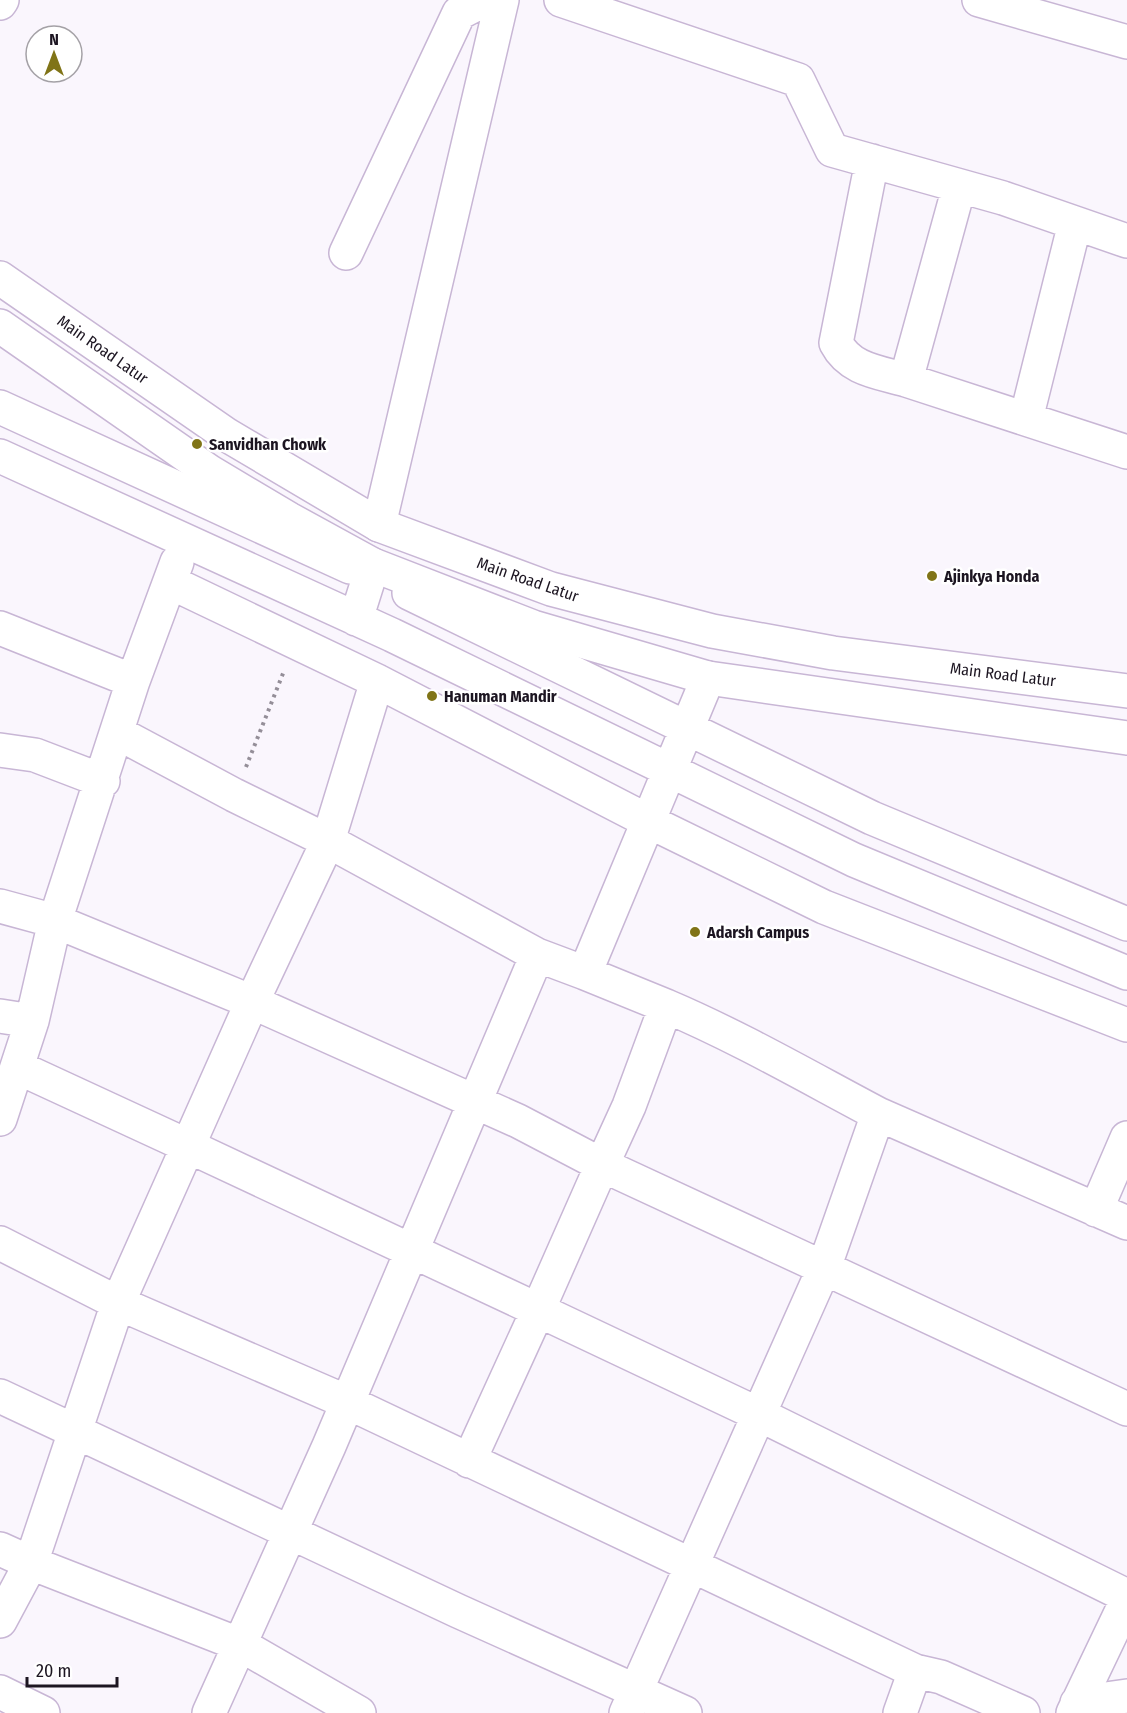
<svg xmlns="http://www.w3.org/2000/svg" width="1127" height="1713" font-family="'Fira Sans Condensed',sans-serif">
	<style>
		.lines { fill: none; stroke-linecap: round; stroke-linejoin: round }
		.minor-casing { stroke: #c8b6d5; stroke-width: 36 }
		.major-casing { stroke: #c8b6d5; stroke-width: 36 }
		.path { stroke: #948e98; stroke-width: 4; stroke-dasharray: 3 4.5; stroke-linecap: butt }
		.minor { stroke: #fff; stroke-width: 33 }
		.major { stroke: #fff; stroke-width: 33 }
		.poi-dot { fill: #807417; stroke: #fff; stroke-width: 2 }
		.labels { text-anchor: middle; stroke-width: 5; stroke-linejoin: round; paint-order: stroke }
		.street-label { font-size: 16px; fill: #1c1521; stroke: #fff }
		.poi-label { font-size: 16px; font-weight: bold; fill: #1c1521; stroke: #fff; text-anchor: start }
	</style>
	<rect width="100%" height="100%" fill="#faf6fd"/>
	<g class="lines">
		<defs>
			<path id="minor" d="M561,0L798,80L832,150L1003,198L1127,241
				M979,0L1127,42
				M0,3L2,0
				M872,161L836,343C850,370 879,372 906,380
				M959,187L906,380L1127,452
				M346,253L459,13L484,0
				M0,407L350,567
				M1026,419L1075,223
				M0,456L392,635L854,860L1127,973
				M379,525L502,0
				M170,582L377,681L648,821L824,907L1127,1025
				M409,593L872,818L1127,924
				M356,619L373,565
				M0,628L133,681
				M118,733L234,795L328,841L537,955
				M0,750L35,755L103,781
				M0,906L55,921L252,1002L328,841L377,681
				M585,973L666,1006L629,1106L602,1165L824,1268L626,1713
				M666,1006C739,1037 808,1077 878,1114L824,1268L1127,1409
				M0,1016L32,1021
				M17,1067L188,1146L252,1002L518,1121L602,1165L538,1310L758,1414L1127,1596
				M878,1114L1127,1223
				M0,1119L32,1021L55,921L133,681L177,562
				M1096,1210L1127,1138
				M0,1243L118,1303L188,1146L538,1310L469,1461
				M0,1396L458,1611L685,1713
				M0,1549L31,1563L118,1303L347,1402L915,1671L900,1713
				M0,1621L31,1563L241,1645L359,1713
				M915,1671L941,1677L1023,1713
				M0,1692L43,1713
				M1077,1703L1127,1696
				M209,1713L329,1446L537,955L585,973L708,678
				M1073,1713L1127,1600"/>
			<path id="major" d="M0,278L227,435L379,525L551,589L712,631L833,653L1127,691
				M0,326L210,472L289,519L373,565L533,627L708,678L1127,738"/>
		</defs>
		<use href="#minor" class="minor-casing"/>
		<use href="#major" class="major-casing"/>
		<path class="path" d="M246,767L284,671"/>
		<use href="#minor" class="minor"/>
		<use href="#major" class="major"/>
	</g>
	<g class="poi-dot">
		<circle cx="197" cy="444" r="6"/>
		<circle cx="932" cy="576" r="6"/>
		<circle cx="432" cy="696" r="6"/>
		<circle cx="695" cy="932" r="6"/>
	</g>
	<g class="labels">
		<g class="street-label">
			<text transform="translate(103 349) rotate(35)" y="6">Main Road Latur</text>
			<text transform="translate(528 579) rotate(19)" y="6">Main Road Latur</text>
			<text transform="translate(1003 674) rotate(7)" y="6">Main Road Latur</text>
		</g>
		<g class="poi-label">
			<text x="209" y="450">Sanvidhan Chowk</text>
			<text x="944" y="582">Ajinkya Honda</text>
			<text x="444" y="702">Hanuman Mandir</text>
			<text x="707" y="938">Adarsh Campus</text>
		</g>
	</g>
	<g transform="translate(54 54)"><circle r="28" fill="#ffffff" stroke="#a4a1a6" stroke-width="1.5"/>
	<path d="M0-4.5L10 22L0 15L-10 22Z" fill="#807417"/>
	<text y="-9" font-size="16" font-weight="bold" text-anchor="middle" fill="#1c1521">N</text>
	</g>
	<path d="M27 1677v9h90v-9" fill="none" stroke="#1c1521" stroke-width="3"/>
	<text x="36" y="1677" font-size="18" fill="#1c1521" stroke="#ffffff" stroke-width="4.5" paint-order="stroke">20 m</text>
</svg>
